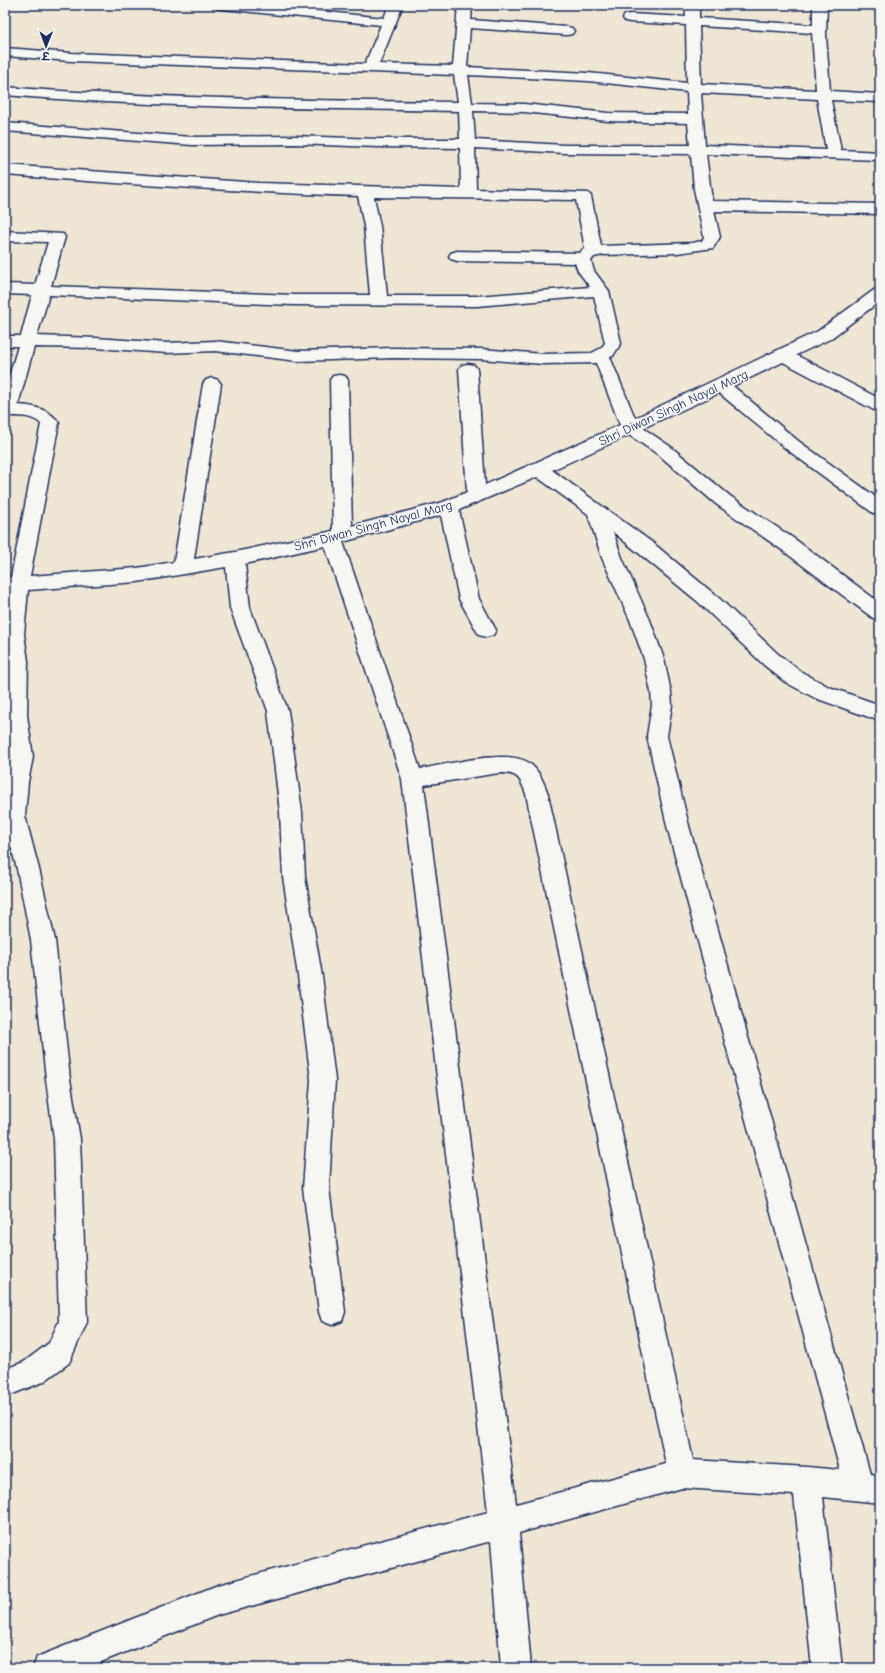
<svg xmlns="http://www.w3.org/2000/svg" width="885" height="1673" font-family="'Comic Neue','Playpen Sans Deva',sans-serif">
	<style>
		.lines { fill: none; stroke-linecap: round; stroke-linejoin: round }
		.minor-casing { stroke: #1b2f5e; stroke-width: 3 }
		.minor { fill: #f6f6f2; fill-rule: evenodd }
		.labels { text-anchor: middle; stroke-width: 3; stroke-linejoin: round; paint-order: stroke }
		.street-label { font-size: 13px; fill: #1b2f5e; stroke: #f6f6f2 }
	</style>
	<rect width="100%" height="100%" fill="#efe6d5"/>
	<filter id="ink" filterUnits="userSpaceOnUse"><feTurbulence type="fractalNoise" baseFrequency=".025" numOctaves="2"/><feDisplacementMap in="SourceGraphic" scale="8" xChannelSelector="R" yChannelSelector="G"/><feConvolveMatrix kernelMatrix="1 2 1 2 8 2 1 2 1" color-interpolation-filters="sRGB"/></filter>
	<g filter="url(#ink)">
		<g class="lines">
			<defs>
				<path id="minor" d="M215,5H261L384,18L389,5H403L379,64L453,66L458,5H472L471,20L567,27L572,28L574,31L572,34L567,35L470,28L467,67L588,73L687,83L686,25L630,22L625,21L623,18L625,15L630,14L686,17L685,5H699V18L813,25V5H827L826,35L830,91L880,94V102L831,100L841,150L880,152V160L706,154L712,201L880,204V214L714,211L720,237L713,248L677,253L603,255L594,257L591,261L594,271L609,291L621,343L613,356L610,357L635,418L818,331L874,290L880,288V301L830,339L796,355L880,399V412L874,410L783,362L733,386L797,440L880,500V515L873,513L785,448L719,393L643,428L671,447L730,496L796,540L880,603V620L873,618L782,550L716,504L659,455L629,435L552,470L653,543L720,599L778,654L800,671L829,687L880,705V721L815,698L785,682L764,665L697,601L613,532L622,558L650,620L664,659L671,692L672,705L667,736L689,826L870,1474L880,1475V1503L823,1497L842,1668H812L794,1495L682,1488L519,1533L531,1668H501L491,1541L218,1615L86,1668H33L37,1657L218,1585L488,1512L402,779L325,546L245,564L250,608L288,711L302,812L305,877L322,976L335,1080L329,1188L345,1312L342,1321L332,1325L322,1321L319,1312L303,1188L311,1080L298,976L283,877L280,812L268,711L230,608L226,567L137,582L28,590L24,634L28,661L27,715L33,757L28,782L25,816L39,869L55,940L70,1079L80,1139L87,1322L69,1363L43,1382L5,1397V1369L24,1362L49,1343L59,1321L54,1139L46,1079L31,940L17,869L5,823L6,782L11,757L7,715L8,661L5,641V619L8,591H5V577H11L41,424C32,415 18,416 5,416V390L18,346H5V336H21L32,295L5,294V284L35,285L48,242L5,241V231L63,234L65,237L51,286L293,295H370L364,226L358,196C240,192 123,184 5,175V165L259,183L461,189L460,148L378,147L295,144L192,145L5,131V123L192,137L295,136L378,139H460L459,111C307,108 156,108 5,95V87C156,99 307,100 458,102L454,75L71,61L5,56V48L71,53L365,64L381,25L222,9L217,8ZM699,26L812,33L816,90L701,84ZM468,75L588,81L687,92L688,114L608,113L524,104L472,103ZM701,93L817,99L826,150L705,145ZM473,111L524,112L608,121L688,123L690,145H564L475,140ZM475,148L564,153L691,154L694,189L704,237L702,241L692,243L601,246L591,196L588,193L476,189ZM374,197L576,200L585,249L582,250L580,253L457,251L451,253L449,256L451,259L457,261L575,263L578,271L590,287L477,296H387L380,226ZM49,295L293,305L477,306L594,296L605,343L601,348L592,353L543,354L481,349L393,348L298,351L215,341L167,343L96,338L37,336ZM34,347L96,348L167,353L215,351L298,361L393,358L481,359L543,364L596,363L620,425L485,485L477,369L474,365L468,364L462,365L459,369L467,492L443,502L352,526L348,380L345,376L339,375L333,376L330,380L333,531L235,552L194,559L221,384L218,380L212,378L206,380L203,384L174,562L137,568L30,576L59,423C50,409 34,406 18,405ZM537,477L588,514L602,558L630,620L644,659L651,692L652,705L647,736L667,826L840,1470L807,1467L693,1460L548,794C544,783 539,770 529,763C508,748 445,765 420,769L343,542L441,515L459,599L479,635L486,637L493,635L496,630L479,599L459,510ZM499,773C517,773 520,777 526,794L666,1464L516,1504L424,785Z"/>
			</defs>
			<use href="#minor" class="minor-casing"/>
			<use href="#minor" class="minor"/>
		</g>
	</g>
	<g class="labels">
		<g class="street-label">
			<text transform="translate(673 407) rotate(-25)" y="5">Shri Diwan Singh Nayal Marg</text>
			<text transform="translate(373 525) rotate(-15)" y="5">Shri Diwan Singh Nayal Marg</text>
		</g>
	</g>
	<rect width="885" height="1673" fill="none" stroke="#f6f6f2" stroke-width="20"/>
	<rect x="10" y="10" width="865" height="1653" fill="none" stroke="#1b2f5e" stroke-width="1.5" filter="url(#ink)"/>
	<g transform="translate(46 46) rotate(181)" stroke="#f6f6f2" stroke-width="3" paint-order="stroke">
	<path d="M0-3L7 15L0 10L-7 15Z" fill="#1b2f5e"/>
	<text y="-6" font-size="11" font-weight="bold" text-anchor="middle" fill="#1b2f5e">उ</text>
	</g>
</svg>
